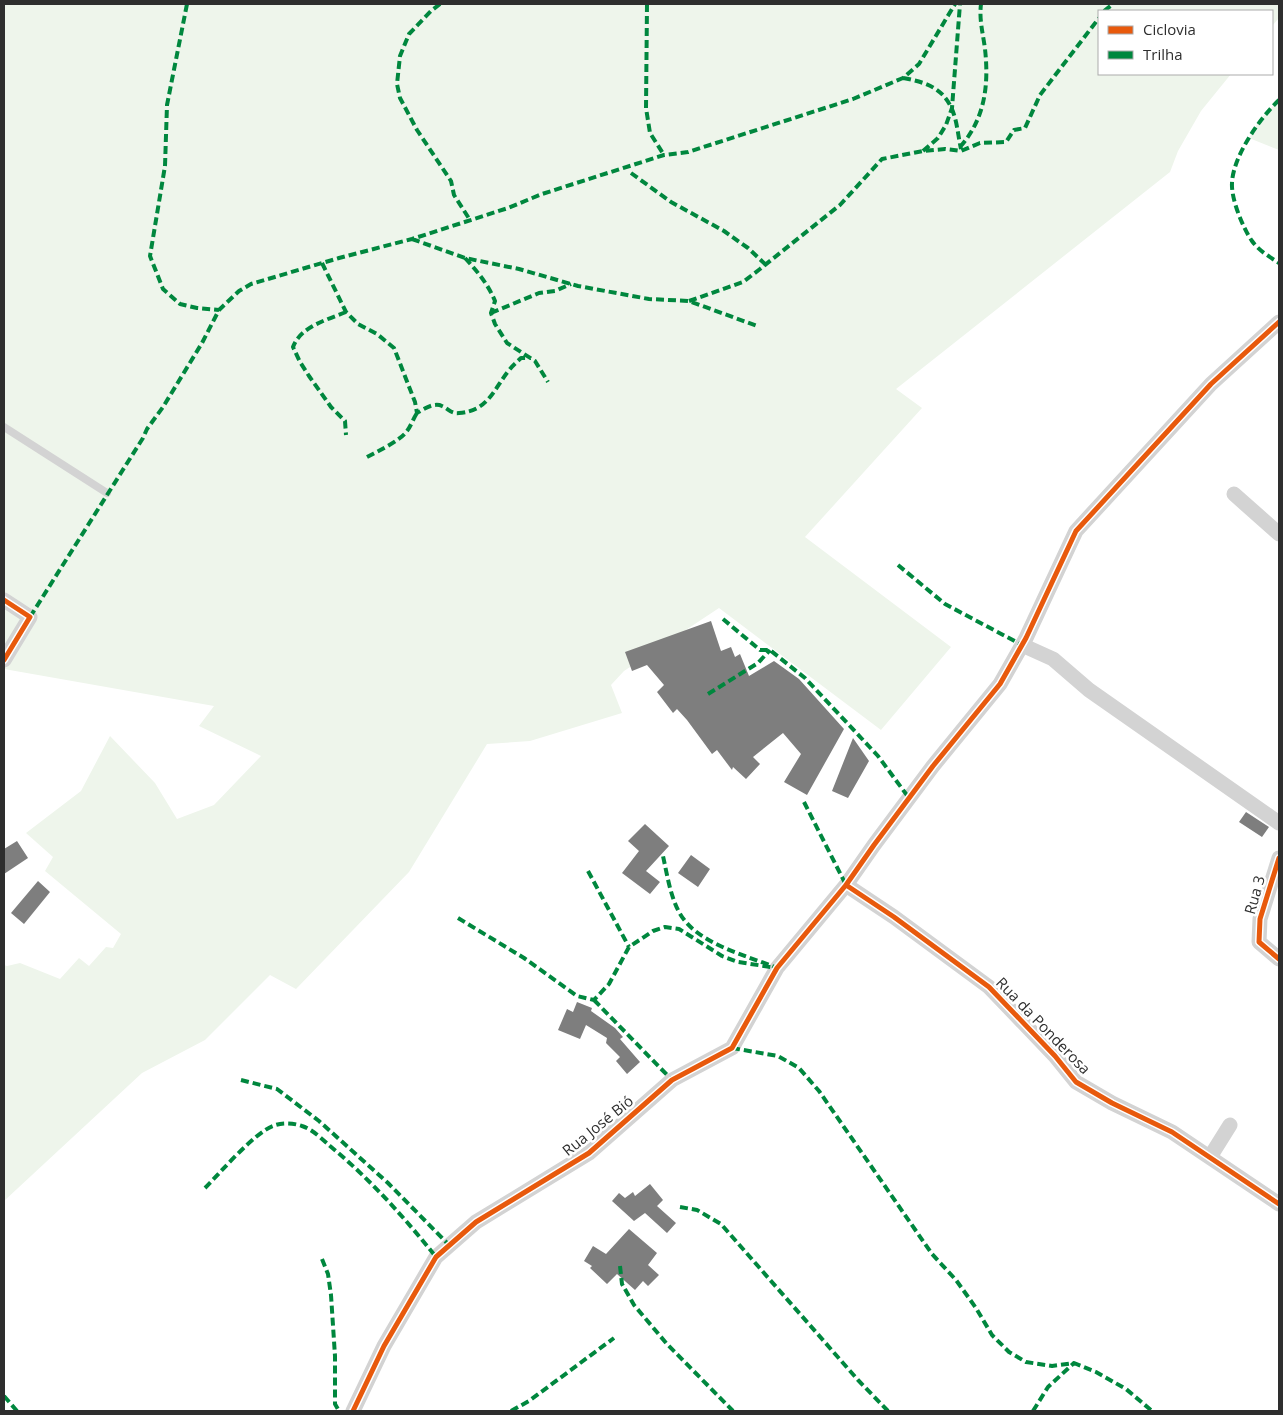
<svg xmlns="http://www.w3.org/2000/svg" width="1283" height="1415" font-family="'Open Sans',sans-serif">
	<style>
		.green { fill: #eef5eb }
		.building { fill: #7e7e7e }
		.lines { fill: none; stroke-linecap: round; stroke-linejoin: round }
		.service { stroke: #d3d3d3; stroke-width: 8 }
		.minor { stroke: #d3d3d3; stroke-width: 15 }
		.quiet { stroke: #00873e; stroke-width: 4; stroke-dasharray: 8 4; stroke-linecap: butt }
		.cycleway-casing { stroke: #fff; stroke-width: 8 }
		.cycleway { stroke: #e8590c; stroke-width: 5 }
		.labels { text-anchor: middle; stroke-width: 5; stroke-linejoin: round; paint-order: stroke }
		.street-label { font-size: 15px; fill: #2e2e2e; stroke: #fff }
	</style>
	<rect width="100%" height="100%" fill="#fff"/>
	<path class="green" d="M4,4H1279V18L1272,26V11H1099V74H1231L1201,111L1178,151L1170,172L896,389L922,408L805,537L951,647L881,730L719,608L624,671L611,685L622,713L530,741L487,744L409,872L296,989L270,975L205,1040L142,1073L4,1201V965L7,966L20,963L60,979L79,958L89,966L106,947L113,948L121,934L45,871L53,857L26,833L81,791L110,736L155,783L177,819L214,805L261,756L199,726L214,706L4,669Z
		M1279,100V150L1249,138L1260,119Z"/>
	<path class="building" d="M711,621L721,651L731,647L735,657L740,654L749,676L774,661L799,679L844,729L807,795L784,782L801,754L783,733L753,757L760,764L746,779L733,767L732,770L717,750L712,754L687,720L677,709L673,713L657,692L664,685L647,665L632,671L625,652Z
		M853,738L869,761L848,798L832,791Z
		M1246,812L1269,827L1262,837L1239,822Z
		M645,824L669,846L646,871L660,882L650,894L622,873L639,851L628,841Z
		M17,841L28,858L4,874V849Z
		M691,855L710,869L698,887L678,873Z
		M38,881L50,892L24,924L11,913Z
		M577,1002L592,1008L591,1011L615,1028L623,1037L620,1039L640,1062L627,1074L616,1061L620,1057L606,1043L607,1038L586,1025L580,1039L558,1030L567,1009L573,1012Z
		M650,1184L663,1200L657,1206L676,1223L667,1233L645,1213L634,1221L612,1201L619,1193L625,1198L633,1192L635,1196Z
		M629,1229L657,1253L648,1265L659,1275L648,1286L643,1281L635,1290L617,1274L607,1284L590,1268L592,1266L584,1261L593,1246L606,1254Z"/>
	<g class="lines">
		<path class="service" d="M4,427L107,493"/>
		<path class="minor" d="M1234,494L1279,534
			M4,600L30,617L4,660
			M1022,645L1053,659L1089,690L1279,823
			M1279,858L1260,919L1259,942L1279,959
			M846,885L894,917L989,987L1055,1056L1076,1082L1112,1103L1172,1132L1279,1204
			M1210,1157L1230,1125
			M353,1411L384,1346L436,1257L476,1222L589,1153L672,1080L732,1048L777,968L846,885L874,845L933,766L1000,684L1026,638L1076,531L1211,384L1279,322"/>
		<path class="quiet" d="M187,4L167,105L165,166L150,256L163,289L180,304L197,308L219,310
			M440,4L431,11L409,34L400,56L397,84L400,98L417,130L451,181L454,195L470,220
			M647,4L646,108L650,133L664,155
			M1104,11L1113,4
			M903,78C931,83 949,91 956,122C958,131 959,140 961,149
			M1279,100C1260,118 1233,156 1232,183C1231,199 1243,228 1252,241C1259,251 1270,257 1279,263
			M960,147C985,119 989,85 985,49C983,33 979,20 981,4
			M923,151L938,138L946,125L952,108L960,4
			M631,173L671,202L724,231L748,248L766,265
			M412,239L465,258L519,269L578,286L649,299L689,301L757,326
			M465,258C477,271 488,284 495,301L491,313L495,324L507,343L535,361L548,382
			M322,263L346,312L358,324L377,334L394,348L415,402L417,413C424,409 434,402 442,406C449,409 451,414 459,413C489,411 494,388 510,369C513,365 517,362 521,358H531
			M689,301L743,282L760,269L840,205L882,159L923,151L945,149L961,151L980,143L1006,142L1014,130L1025,128L1040,95L1099,18
			M346,312C327,320 301,326 293,347L300,362L309,376L331,407L345,421L346,435
			M491,313L539,293L555,291L571,284
			M367,457C378,451 400,441 407,431C411,426 413,419 417,413
			M898,565L945,604L1022,645
			M30,617L143,438L147,429L163,407L202,343L219,310L239,291L251,284L339,258L412,239L508,208L542,194L664,155L688,152L853,99L903,78L919,64L955,4
			M723,619L760,650H770L805,678L878,756L909,798
			M708,694L758,663L770,650
			M804,802L846,885
			M588,871L629,947
			M458,918L524,958L577,996L594,1000L609,984L629,947L653,931L665,927L679,929L722,956L738,962L777,968C746,955 696,944 679,912C670,895 667,874 663,856
			M594,1000L672,1080
			M732,1048L778,1056L799,1068L819,1091L932,1254L956,1280L976,1308L992,1335L1009,1352L1026,1362L1052,1366L1074,1363L1096,1372L1126,1389L1152,1411
			M241,1080L277,1089L319,1121L388,1183L449,1245
			M205,1188C220,1173 254,1133 273,1126C282,1122 293,1123 302,1126C312,1129 322,1139 330,1146C370,1179 404,1217 436,1257
			M680,1207L697,1210L721,1224L858,1380L888,1411
			M322,1259L328,1274L331,1295L335,1356V1404L339,1411
			M620,1266L622,1284L634,1305L667,1344L733,1411
			M4,1396L17,1411
			M511,1411L529,1401L614,1338
			M1033,1411L1048,1387L1074,1363"/>
		<defs>
			<path id="cycleway" d="M4,600L30,617L4,660
				M1279,858L1260,919L1259,942L1279,959
				M846,885L894,917L989,987L1055,1056L1076,1082L1112,1103L1172,1132L1279,1204
				M353,1411L384,1346L436,1257L476,1222L589,1153L672,1080L732,1048L777,968L846,885L874,845L933,766L1000,684L1026,638L1076,531L1211,384L1279,322"/>
		</defs>
		<use href="#cycleway" class="cycleway-casing"/>
		<use href="#cycleway" class="cycleway"/>
	</g>
	<g class="labels">
		<g class="street-label">
			<text transform="translate(1255 895) rotate(-74)" y="5">Rua 3</text>
			<text transform="translate(1043 1026) rotate(46)" y="5">Rua da Ponderosa</text>
			<text transform="translate(598 1126) rotate(-39)" y="5">Rua José Bió</text>
		</g>
	</g>
	<rect width="1283" height="1415" fill="none" stroke="#2e2e2e" stroke-width="10"/>
	<rect x="1098" y="10" width="175" height="65" fill="#ffffff" stroke="#ababab"/>
	<rect x="1108" y="26" width="25" height="8" fill="#e8590c" stroke="#ababab"/>
	<text x="1143" y="35" font-size="15" fill="#2e2e2e">Ciclovia</text>
	<rect x="1108" y="51" width="25" height="8" fill="#00873e" stroke="#ababab"/>
	<text x="1143" y="60" font-size="15" fill="#2e2e2e">Trilha</text>
</svg>
